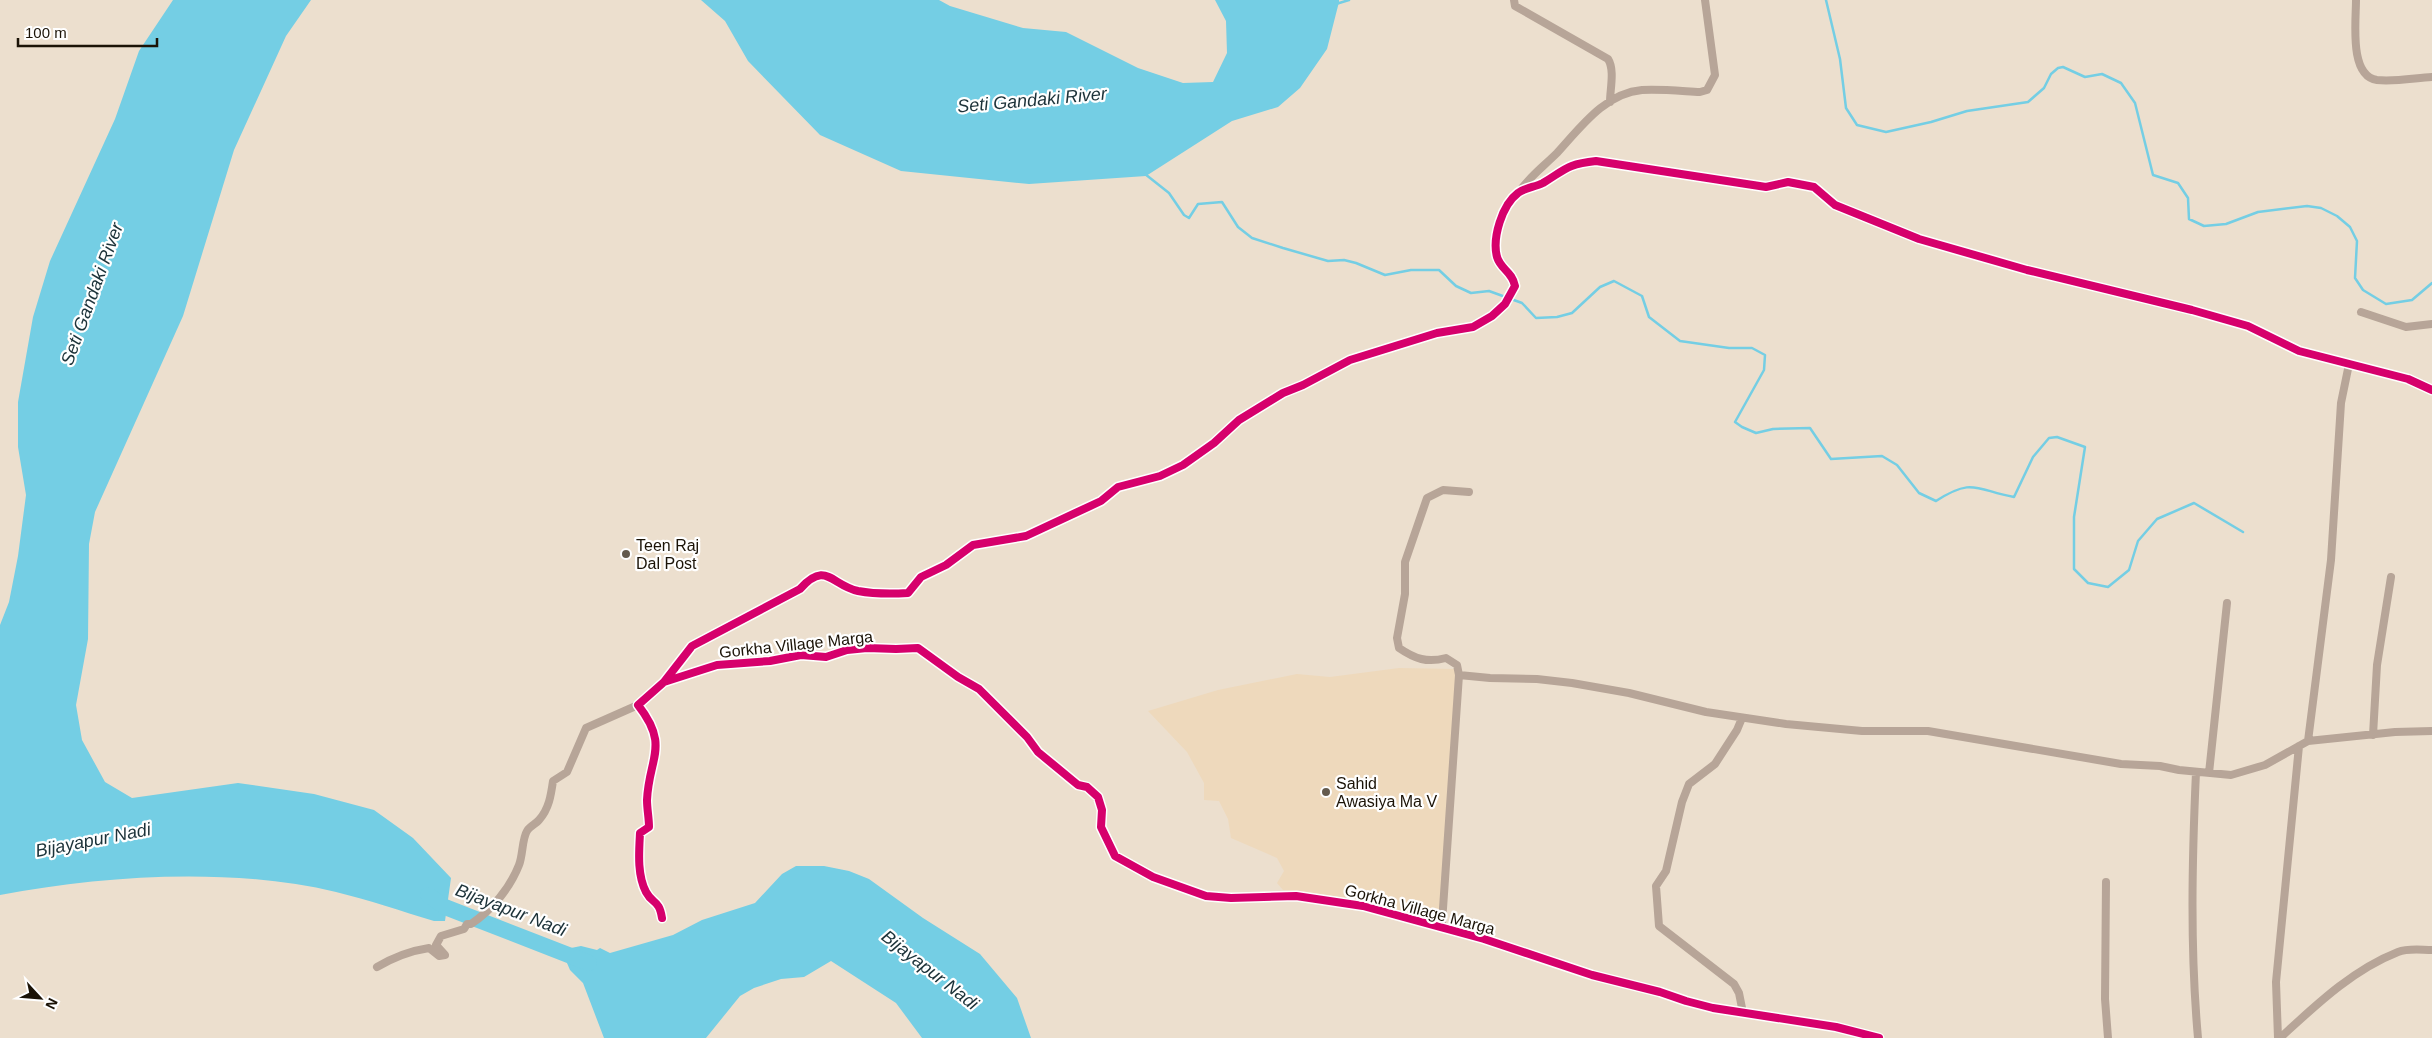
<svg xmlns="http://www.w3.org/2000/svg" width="2432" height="1038" font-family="Arial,sans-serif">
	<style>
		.built { fill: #eed9bc }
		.water { fill: #74cee4 }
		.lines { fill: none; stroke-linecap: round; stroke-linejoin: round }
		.stream { stroke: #74cee4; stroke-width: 2.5 }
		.river { stroke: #74cee4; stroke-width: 16 }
		.minor { stroke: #b7a598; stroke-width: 8 }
		.cycleway-casing { stroke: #fff; stroke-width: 11 }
		.cycleway { stroke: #d6006c; stroke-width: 8 }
		.poi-dot { fill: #645a4d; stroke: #fff; stroke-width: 2 }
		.labels { text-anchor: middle; stroke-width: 4.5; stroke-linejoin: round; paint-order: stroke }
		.poi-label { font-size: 16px; fill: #1b1307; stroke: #fff; text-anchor: start }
		.street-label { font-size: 16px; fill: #1b1307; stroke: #fff }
		.water-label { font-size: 18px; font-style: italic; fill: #1c3239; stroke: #fff }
	</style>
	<rect width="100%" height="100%" fill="#ecdfce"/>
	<path class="built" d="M1399,668L1456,669L1439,923L1373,903L1327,895L1283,890L1277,883L1284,871L1277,858L1231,838L1228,819L1219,801L1204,800V783L1187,752L1148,711L1218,690L1297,674L1330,677Z"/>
	<path class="water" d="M173,0H311L286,36L234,150L183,316L95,512L89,544L88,639L76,705L82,740L105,782L132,798L238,783L314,794L374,810L413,838L451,878L445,921H434C401,911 369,900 336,892C231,867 105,875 0,895V625L9,602L18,556L26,495L18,447V402L33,317L50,261L115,119L139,51Z
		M701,0H939L950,6L1023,28L1066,32L1138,68L1183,83L1213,82L1227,53L1226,21L1215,0H1339V2L1327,49L1300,88L1278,107L1232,121L1146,176L1029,184L901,171L820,135L748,61L725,21Z
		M796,866H824L849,871L869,879L923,918L980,954L1017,998L1031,1038H922L896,1003L831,961L804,977L781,979L754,988L740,996L706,1038H604L583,983L570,970L567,963L571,948L581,946L597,950L600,948L610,953L673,935L702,920L755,903L782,874Z"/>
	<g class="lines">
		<path class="stream" d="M1826,0L1840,59L1846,108L1857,125L1886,132L1931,122L1967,111L2028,102L2044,88L2051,74L2058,68L2063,67L2085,77L2102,74L2121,83L2135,103L2153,175L2178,183L2188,198L2189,219L2204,226L2226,224L2258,212L2307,206L2321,208L2337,216L2350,227L2357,241L2355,278L2363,290L2386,304L2412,300L2432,283
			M1336,4L1349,0
			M1145,174L1169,193L1184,215L1189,218L1198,204L1222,202L1238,227L1252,238L1283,248L1328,261L1344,260L1356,263L1385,275L1411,270H1439L1456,286L1471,293L1489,291L1522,303L1536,318L1557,317L1572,313L1600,287L1614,281L1642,296L1649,317L1680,341L1729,348H1752L1765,355L1764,370L1735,422L1742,427L1756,433L1773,429L1810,428L1831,459L1882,456L1897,465L1919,493L1936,501C1973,477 1976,490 2014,497L2033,457L2049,438L2057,437L2085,447L2074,517V569L2088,583L2108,587L2129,570L2138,541L2157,519L2194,503L2243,532"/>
		<path class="river" d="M428,895L445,907L589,963"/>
		<path class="minor" d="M1514,0L1515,6L1608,59C1615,70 1610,89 1610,102
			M2356,0C2356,22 2349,76 2377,80C2394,82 2415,78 2432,77
			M1519,192C1530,176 1544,166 1557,153C1580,128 1605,93 1642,90C1661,89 1681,91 1700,92L1707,90L1715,75L1705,0
			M2361,312L2406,327L2432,324
			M1469,492L1443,490L1427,498L1405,562V594L1397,638L1399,648C1415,659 1427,663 1446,658L1457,665L1459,675L1490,678L1537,679L1572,683L1629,693L1706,712L1786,724L1862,731H1928L2121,764L2160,766L2179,770L2231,775L2265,765L2308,741L2395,732L2432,731
			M664,682L692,646L800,589C826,560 831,585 858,591C874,594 892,594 908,593L921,577L946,565L973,545L1026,536L1101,501L1118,487L1160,476L1183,465L1214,443L1239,420L1283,393L1303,385L1350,360L1437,333L1473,327L1492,316L1505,304L1515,286C1512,271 1501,270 1497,257C1492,238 1502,205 1518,193C1524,188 1535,187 1543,183C1566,169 1567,164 1596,161L1766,187L1788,182L1814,187L1835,205L1919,239L2027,270L2192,310L2248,326L2299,351L2408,379L2432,390
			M1742,718L1737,730L1715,764L1689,784L1682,802L1666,871L1656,886L1659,926L1734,984L1739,993L1743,1013
			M2373,735L2377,665L2391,577
			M2308,741L2331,560L2341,403L2349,364
			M2196,772C2192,861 2190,949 2198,1038
			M2209,773L2227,603
			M2106,882L2105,999L2108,1038
			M662,918C659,899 653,905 646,892C637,875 639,852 640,833L649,827C649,818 647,809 647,800C649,757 670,746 638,705L664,682L717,665L770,661L801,655L826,657L847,650L867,648L896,649L918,648L958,677L979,689L1027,737L1038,752L1078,785L1087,787L1098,797L1102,810L1101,827L1115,856L1153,877L1206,896L1231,898L1296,896L1363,906L1484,939L1592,975L1660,992L1686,1001L1713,1008L1836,1027L1879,1038
			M1444,929L1442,923L1459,675
			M377,967C394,957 409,951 429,948L439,956L445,955L436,945L441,936L464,929L467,924H471C492,910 510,888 519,865C523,855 522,839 527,831C530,826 536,824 539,820C549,809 551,795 553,781L567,772L586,728L638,705
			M2278,1038L2276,982L2299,746
			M2280,1038C2315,1006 2352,970 2398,952C2408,948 2421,950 2432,950"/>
		<defs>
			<path id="cycleway" d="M664,682L692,646L800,589C826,560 831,585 858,591C874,594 892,594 908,593L921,577L946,565L973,545L1026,536L1101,501L1118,487L1160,476L1183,465L1214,443L1239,420L1283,393L1303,385L1350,360L1437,333L1473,327L1492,316L1505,304L1515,286C1512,271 1501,270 1497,257C1492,238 1502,205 1518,193C1524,188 1535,187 1543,183C1566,169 1567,164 1596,161L1766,187L1788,182L1814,187L1835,205L1919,239L2027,270L2192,310L2248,326L2299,351L2408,379L2432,390
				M662,918C659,899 653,905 646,892C637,875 639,852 640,833L649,827C649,818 647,809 647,800C649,757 670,746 638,705L664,682L717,665L770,661L801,655L826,657L847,650L867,648L896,649L918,648L958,677L979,689L1027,737L1038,752L1078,785L1087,787L1098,797L1102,810L1101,827L1115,856L1153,877L1206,896L1231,898L1296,896L1363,906L1484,939L1592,975L1660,992L1686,1001L1713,1008L1836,1027L1879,1038"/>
		</defs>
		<use href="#cycleway" class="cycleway-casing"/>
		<use href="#cycleway" class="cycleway"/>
	</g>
	<g class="poi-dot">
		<circle cx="626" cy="554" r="5"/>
		<circle cx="1326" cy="792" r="5"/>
	</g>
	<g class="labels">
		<g class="poi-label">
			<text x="636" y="551">Teen Raj<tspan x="636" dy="18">Dal Post</tspan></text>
			<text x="1336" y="789">Sahid<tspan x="1336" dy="18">Awasiya Ma V</tspan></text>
		</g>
		<g class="street-label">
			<text transform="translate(796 644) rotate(-6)" y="6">Gorkha Village Marga</text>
			<text transform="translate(1420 909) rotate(15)" y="6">Gorkha Village Marga</text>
		</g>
		<g class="water-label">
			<text transform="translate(1032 100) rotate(-5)" y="6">Seti Gandaki River</text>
			<text transform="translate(92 294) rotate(-70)" y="6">Seti Gandaki River</text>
			<text transform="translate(93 840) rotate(-11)" y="6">Bijayapur Nadi</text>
			<text transform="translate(511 910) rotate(21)" y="6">Bijayapur Nadi</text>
			<text transform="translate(930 970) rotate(38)" y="6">Bijayapur Nadi</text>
		</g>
	</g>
	<g transform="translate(40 998) rotate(116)" stroke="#ffffff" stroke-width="4" paint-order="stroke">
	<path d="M0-4L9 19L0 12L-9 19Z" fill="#1b1307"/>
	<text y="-8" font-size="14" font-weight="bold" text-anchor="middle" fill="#1b1307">N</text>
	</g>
	<path d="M18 38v8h139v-8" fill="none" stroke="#1b1307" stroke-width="2.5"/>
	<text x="25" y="38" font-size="15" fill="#1b1307" stroke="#ffffff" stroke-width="4" paint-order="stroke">100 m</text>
</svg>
